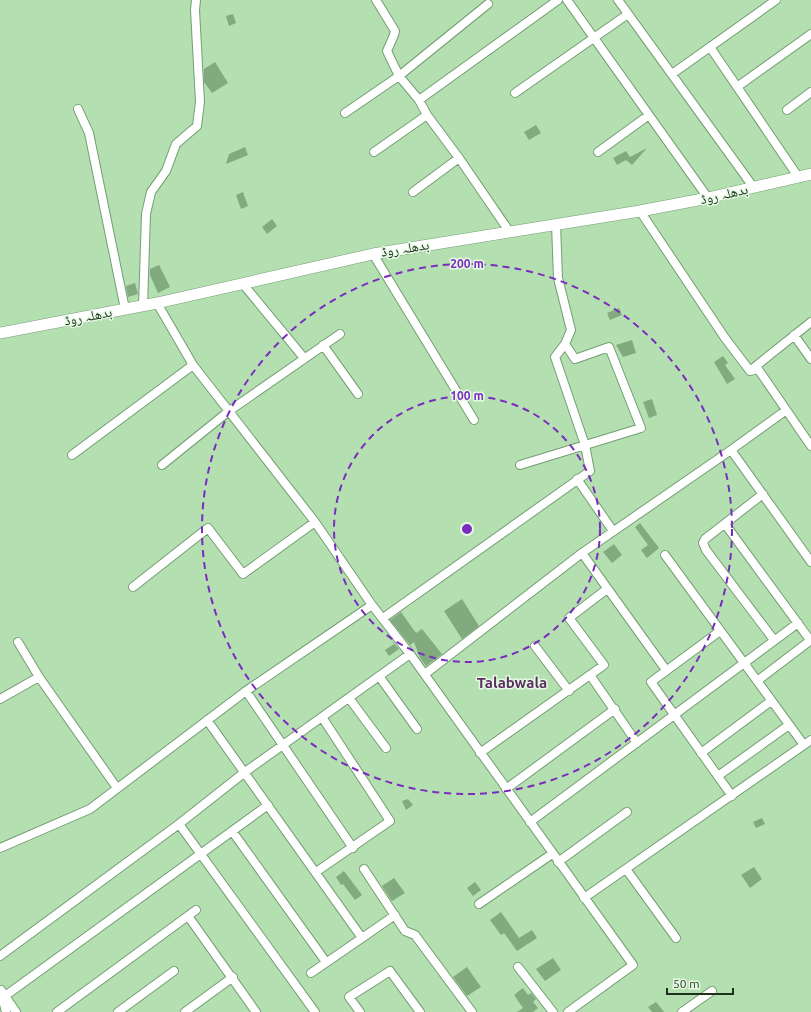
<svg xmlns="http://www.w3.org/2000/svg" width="811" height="1012" font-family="Ubuntu,'Noto Naskh Arabic',sans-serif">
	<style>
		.building { fill: #81aa7e }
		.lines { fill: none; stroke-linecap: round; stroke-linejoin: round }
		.street-casing { stroke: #759e73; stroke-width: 10 }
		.secondary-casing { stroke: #759e73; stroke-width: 12 }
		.street { stroke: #fff; stroke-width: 8 }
		.secondary { stroke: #fff; stroke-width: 11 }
		.ring { fill: none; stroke: #7b2cbf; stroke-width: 2; stroke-dasharray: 7 5 }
		.labels { text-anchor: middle; stroke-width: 3; stroke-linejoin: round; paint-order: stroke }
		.street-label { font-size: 14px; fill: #1f301e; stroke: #e4fae2 }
		.neighbourhood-label { font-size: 15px; font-weight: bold; fill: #5b2d60; stroke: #e4fae2 }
		.centre { fill: #7b2cbf; stroke: #e4fae2; stroke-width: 2 }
		.ring-label { font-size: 12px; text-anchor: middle; font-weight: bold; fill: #7b2cbf; stroke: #e4fae2; stroke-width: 3; stroke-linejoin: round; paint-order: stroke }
	</style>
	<rect width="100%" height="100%" fill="#b4dfb1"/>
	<path class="building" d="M233,14L236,23L229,26L226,16Z
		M215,62L228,83L212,93L204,82V69Z
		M536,125L541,133L529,140L524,132Z
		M245,147L248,155L226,164L229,154Z
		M647,148L632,165L626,160L617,165L613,158L626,151L630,157Z
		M243,192L248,206L241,209L236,195Z
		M272,219L277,226L267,234L262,227Z
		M159,265L170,287L158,293L150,275V269Z
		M135,283L138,294L128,297L126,286Z
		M619,308L622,315L610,320L607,313Z
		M632,340L636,353L623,357L616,345Z
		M723,356L728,363L725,365L735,379L727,384L714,362Z
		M652,399L657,415L649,418L643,402Z
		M640,523L659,548L647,558L641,550L648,545L635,527Z
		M614,544L622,555L612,563L603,552Z
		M462,599L479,626L462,639L444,611Z
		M401,612L416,633L422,629L442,654L426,666L420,658L414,642L410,645L390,620Z
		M390,639L399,649L389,656L385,650L394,644Z
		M408,799L413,805L406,810L402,801Z
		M762,818L765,824L756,828L753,822Z
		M754,867L762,879L750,888L741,875Z
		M344,871L362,895L355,900L343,884L341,885L336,877Z
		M394,878L405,893L392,901L382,886Z
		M475,882L481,890L473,896L467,888Z
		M501,912L519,938L532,930L537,938L517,951L504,933L501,935L490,920Z
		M553,958L561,970L545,981L536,969Z
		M467,967L481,987L467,996L453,977Z
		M523,988L528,995L531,993L536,999L533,1002L538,1008L533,1012H517L523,1008L514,995Z
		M656,1002L664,1012H652L648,1007Z"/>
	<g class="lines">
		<defs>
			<path id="street" d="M376,0L395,31L394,35L387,51L399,76L419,100L427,115L459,158L509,231
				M567,0L708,198
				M618,0L754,188
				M710,47L799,178
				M672,74L776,0
				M737,87L811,34
				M515,93L628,14
				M419,100L558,0
				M78,109L89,133L125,309
				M787,110L811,92
				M345,113L399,76L488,4
				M374,152L427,115
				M598,152L649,115
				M413,192L459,158
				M640,211L725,338L750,371L758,369L811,446
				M373,254L474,420
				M243,284L304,358
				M157,303L193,365L315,522L372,605L410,654L633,965L568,1012
				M143,306L146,214L151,192L166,171L176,144L197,126L200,102L195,10L196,0
				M794,335L811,359
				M323,345L358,394
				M751,370L811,322
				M731,450L811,562
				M72,455L193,365
				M162,465L229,411L340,334
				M520,465L641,428L609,347L575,359L565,344
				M577,479L613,531
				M763,494L705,539L703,543L706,550L774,640
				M725,524L810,640
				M582,553L666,670
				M665,555L804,745
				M133,587L208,528L243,574L315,522
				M383,618L590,471L585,445L555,357L565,344L571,330L558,278L556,224
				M720,631L651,682L732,796
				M18,642L39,677L117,788
				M535,646L569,691
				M425,674L582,553L731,450L785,411
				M590,675L637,743
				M379,676L417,729
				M757,681L811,640
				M246,691L353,848
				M349,698L386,748
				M0,699L39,677
				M207,720L362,938L311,973
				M480,753L604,665L569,618L607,589
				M701,753L771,701
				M718,776L789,725
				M506,789L615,709
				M530,822L798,623
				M179,824L315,1012
				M232,831L326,962
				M0,848L90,809L246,691L372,605
				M558,862L627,812
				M364,869L405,931L415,935L472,1012
				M626,869L676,938
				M316,872L390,821L322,717
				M584,898L811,740
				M479,904L552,854
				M188,916L256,1012
				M362,938L395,915
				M0,956L179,824L245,772L410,654
				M518,967L553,1012
				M1,990L16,1012
				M2,996L6,1012
				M5,996L268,805
				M57,1012L196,910
				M118,1012L174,971
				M185,1012L233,977
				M360,1012L349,997L390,971L420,1012
				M682,1012L712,991"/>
			<path id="secondary" d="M0,333L157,303L373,254L640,211L708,198L811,174"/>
		</defs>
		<use href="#street" class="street-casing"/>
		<use href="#secondary" class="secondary-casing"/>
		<use href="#street" class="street"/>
		<use href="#secondary" class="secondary"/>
	</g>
	<g class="ring">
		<circle cx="467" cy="529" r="133"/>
		<circle cx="467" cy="529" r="265"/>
	</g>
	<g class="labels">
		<g class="street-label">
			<text transform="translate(724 194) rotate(-13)" y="5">بدھلہ روڈ</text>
			<text transform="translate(405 248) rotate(-9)" y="5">بدھلہ روڈ</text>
			<text transform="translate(88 316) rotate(-11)" y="5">بدھلہ روڈ</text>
		</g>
		<g class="neighbourhood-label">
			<text x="512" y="688">Talabwala</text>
		</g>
	</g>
	<circle cx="467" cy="529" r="6" class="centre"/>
	<g class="ring-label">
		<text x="467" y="268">200 m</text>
		<text x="467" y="400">100 m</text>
	</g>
	<path d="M667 988v6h66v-6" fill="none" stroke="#1f301e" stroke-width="2"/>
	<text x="673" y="988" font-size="12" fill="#1f301e" stroke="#e4fae2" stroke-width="3" paint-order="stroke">50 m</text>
</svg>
